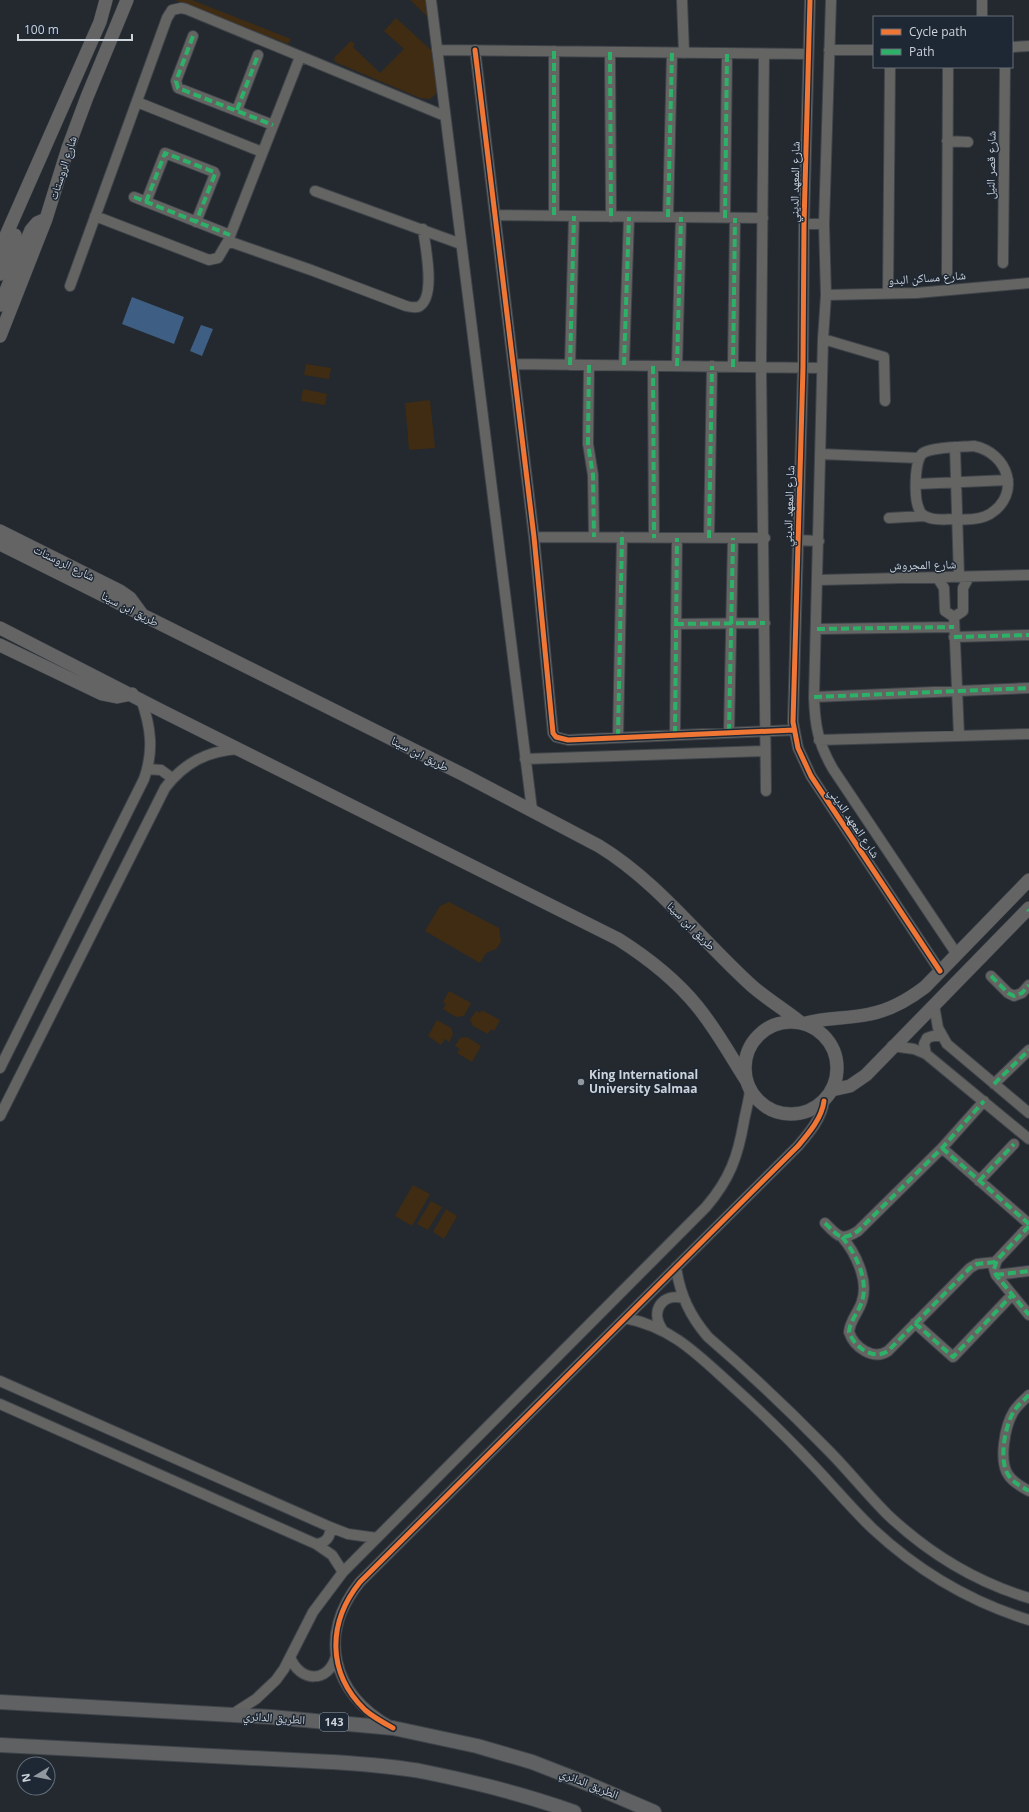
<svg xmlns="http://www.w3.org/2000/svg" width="1029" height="1812" font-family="'Open Sans','Noto Naskh Arabic',sans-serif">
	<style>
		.green { fill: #402c12 }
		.water { fill: #3e5e83 }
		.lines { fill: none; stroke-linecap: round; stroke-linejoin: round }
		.minor-casing { stroke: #3f444a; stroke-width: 12 }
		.major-casing { stroke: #3f444a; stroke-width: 14 }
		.highway-casing { stroke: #3f444a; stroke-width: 16 }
		.minor { stroke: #646463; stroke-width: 10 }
		.major { stroke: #646465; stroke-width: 13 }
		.highway { stroke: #5f6162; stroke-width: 14 }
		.quiet { stroke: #2db169; stroke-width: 4; stroke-dasharray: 8 4; stroke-linecap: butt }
		.cycleway-casing { stroke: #1e2834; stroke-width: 8 }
		.cycleway { stroke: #f07635; stroke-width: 5 }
		.poi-dot { fill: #92989f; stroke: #1e2834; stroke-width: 1.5 }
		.labels { text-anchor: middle; stroke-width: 3; stroke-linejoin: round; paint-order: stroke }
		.shield { fill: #1e2834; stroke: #98a0a9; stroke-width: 1 }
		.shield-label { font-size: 11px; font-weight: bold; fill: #cdd3db }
		.street-label { font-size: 12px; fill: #cdd3db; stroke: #1e2834 }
		.poi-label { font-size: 12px; font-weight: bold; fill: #cdd3db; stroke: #1e2834; text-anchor: start }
	</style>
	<rect width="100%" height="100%" fill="#23292f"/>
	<path class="green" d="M175,0H192L291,39L288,44Z
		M410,0H425L428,17Z
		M396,18L431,50L437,90L436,94L430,99L420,98L335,62L334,58L351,41L355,44L353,47L380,73L404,49L384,31Z
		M306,364L331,368L329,379L304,375Z
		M303,389L327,394L325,405L301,401Z
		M430,400L435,448L409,450L405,403Z
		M449,902L499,928L501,942L496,949L486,953L480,963L425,931L440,906Z
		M449,991L471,1003L464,1016L456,1017L443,1009L446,1004L443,1002Z
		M482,1010L500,1020L494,1031L491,1029L488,1034L473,1026L470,1020L476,1011L480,1013Z
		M437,1020L451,1028L453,1034L449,1042L445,1039L441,1045L428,1036Z
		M467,1037L481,1046L472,1062L457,1053L460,1049L455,1046L460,1038Z
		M413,1185L430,1194L412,1226L395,1216Z
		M431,1201L442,1207L428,1230L417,1224Z
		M446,1209L457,1216L444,1239L433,1232Z"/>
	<path class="water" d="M132,297L184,317L174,344L122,324Z
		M201,325L213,329L202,356L190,351Z"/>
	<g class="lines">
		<defs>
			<path id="minor" d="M431,0L532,810
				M682,0L684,53
				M810,0L804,224L803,367L793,722L798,748L811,776L940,971
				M831,0L824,224L826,295L823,339L814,697C815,726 818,743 833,769L956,953
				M982,0V17
				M193,36L176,81L178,88L273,125
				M1012,47L1029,46
				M437,50L808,54
				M475,50L534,537L553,733L556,737L568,740L794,730
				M829,50H874
				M554,51V216
				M610,52L611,217
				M764,54L761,367L766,791
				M137,102L262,152
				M237,110L258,55
				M947,141L968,142
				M315,191L461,244
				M134,197L230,235
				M146,202L165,153L214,172L215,174L196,222
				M495,215L763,218
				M95,216L209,260L218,258L228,241L300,57
				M668,217L672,53
				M725,218L727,53
				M804,224H824
				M228,241L311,270L406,306C410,307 414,308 418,307C437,299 425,245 423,229
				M1003,263L1005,67
				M947,273L948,67
				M70,286L167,18L172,10L181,8L186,9L445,116
				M888,293L890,67
				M826,295L916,293L1029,283
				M823,339L884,357L885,401
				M513,364L822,368
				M570,365L574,216
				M589,365L588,444L593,475L594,537
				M624,365L629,217
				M653,366L654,538
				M677,366L681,217
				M733,367L735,218
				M974,446C1008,453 1022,494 990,514C980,520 966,520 954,519C946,519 935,521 927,517C924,516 920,513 919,509C914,499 914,460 923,453C933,447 962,447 974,446Z
				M955,447L959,577
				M820,454L919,458
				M917,484L1008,480
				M889,518L924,516
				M534,537L765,538
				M709,538L712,366
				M798,540L819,541
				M937,577L944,588L945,611L954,617
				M818,580L1029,575
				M954,617L959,736
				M954,617L963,611V588L969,577
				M676,624L765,623
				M817,629L954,627
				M954,637L1029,635
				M814,697L1029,688
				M729,732L733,538
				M675,734L677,538
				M618,737L622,537
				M819,740L1029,734
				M525,759L765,751
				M147,769L161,770L172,778
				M991,976L1008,993L1014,996L1022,993L1029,985
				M934,1005L938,1028L947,1044L1029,1113
				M892,1046L914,1049L926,1054L1029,1139
				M926,1054L924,1044L927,1038L933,1036H942
				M0,1068L144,779C154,751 151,727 141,699
				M994,1084L1029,1050
				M0,1116L165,788C184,763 207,751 238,749
				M942,1148L1029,1224
				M979,1181L1014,1144
				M825,1223C838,1236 841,1242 858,1231L942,1148L984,1101
				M1029,1226L997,1260L994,1269L996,1275L1029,1315
				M842,1237C855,1252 869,1280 862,1301C859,1312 850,1320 849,1332C854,1347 873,1361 888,1351L970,1268L977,1264L996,1262
				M676,1267C680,1295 690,1316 708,1337C750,1373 789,1410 827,1449C848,1470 866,1493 887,1514C927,1552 976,1582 1029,1598
				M996,1275L1029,1271
				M625,1318C671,1327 696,1353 729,1383C758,1409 786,1436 813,1465C833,1486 852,1509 873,1529C918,1571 971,1602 1029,1620
				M915,1323L953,1357L1012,1295
				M662,1329C650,1311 662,1293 683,1298
				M0,1381L330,1527L348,1534L377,1538
				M1029,1395C1024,1400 1018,1405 1014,1411C1005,1425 998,1462 1009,1476C1014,1483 1022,1487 1029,1491
				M0,1404L316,1544L332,1555L343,1572
				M316,1544C326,1543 331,1537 330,1527
				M290,1657C300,1683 329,1683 336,1656
				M231,1715L256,1699L276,1680L284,1669L313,1612L343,1572L706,1207C730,1179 738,1156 744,1121C746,1110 749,1101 750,1090
				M390,1726C332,1693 317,1635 360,1582L798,1146C809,1133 822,1118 824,1101"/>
			<path id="major" d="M0,249L100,22L106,0
				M0,274L15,235
				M0,305L31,230L37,223L46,219
				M0,336L46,219L68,148L87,97L127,0
				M0,531L120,591L130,598L141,613
				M0,544L464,775L599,846C658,882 701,940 752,986C767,999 785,1010 800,1022
				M0,628L162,711L618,939C648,958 675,979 697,1006C716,1029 730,1055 746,1080
				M0,645L102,694L117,697L132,694
				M745 1068a46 46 0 1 1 92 0a46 46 0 1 1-92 0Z
				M806,1023C827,1017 848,1019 870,1014C891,1010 908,1000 925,987L1029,880
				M832,1090L850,1086L866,1075L1029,908"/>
			<path id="highway" d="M0,1702L271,1717L393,1728L477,1746L532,1762L586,1783L654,1812
				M0,1745L331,1762C362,1764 394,1766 425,1772C475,1782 526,1795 574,1812"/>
		</defs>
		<use href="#minor" class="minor-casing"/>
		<use href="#major" class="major-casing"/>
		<use href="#highway" class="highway-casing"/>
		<use href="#minor" class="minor"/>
		<use href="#major" class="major"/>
		<use href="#highway" class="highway"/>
		<path class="quiet" d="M193,36L176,81L178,88L273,125
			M554,51V216
			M610,52L611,217
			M237,110L258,55
			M134,197L230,235
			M146,202L165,153L214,172L215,174L196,222
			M668,217L672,53
			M725,218L727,53
			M570,365L574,216
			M589,365L588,444L593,475L594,537
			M624,365L629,217
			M653,366L654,538
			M677,366L681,217
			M733,367L735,218
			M709,538L712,366
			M676,624L765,623
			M817,629L954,627
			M954,637L1029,635
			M814,697L1029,688
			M729,732L733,538
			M675,734L677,538
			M618,737L622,537
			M1028,909L1029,911
			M991,976L1008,993L1014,996L1022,993L1029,985
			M994,1084L1029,1050
			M942,1148L1029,1224
			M979,1181L1014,1144
			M825,1223C838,1236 841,1242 858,1231L942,1148L984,1101
			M1029,1226L997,1260L994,1269L996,1275L1029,1315
			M842,1237C855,1252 869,1280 862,1301C859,1312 850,1320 849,1332C854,1347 873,1361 888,1351L970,1268L977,1264L996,1262
			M996,1275L1029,1271
			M915,1323L953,1357L1012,1295
			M1029,1395C1024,1400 1018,1405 1014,1411C1005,1425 998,1462 1009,1476C1014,1483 1022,1487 1029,1491"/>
		<defs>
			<path id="cycleway" d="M810,0L804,224L803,367L793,722L798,748L811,776L940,971
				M475,50L534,537L553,733L556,737L568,740L794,730
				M393,1728C384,1723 373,1717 365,1710C326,1672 328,1622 360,1582L798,1146C809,1133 822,1118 824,1101"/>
		</defs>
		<use href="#cycleway" class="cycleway-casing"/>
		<use href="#cycleway" class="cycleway"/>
	</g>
	<circle class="poi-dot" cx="581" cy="1082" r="4"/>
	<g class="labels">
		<rect class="shield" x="320" y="1713" width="28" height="18" rx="3"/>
		<g class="shield-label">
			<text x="334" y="1726">143</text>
		</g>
		<g class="street-label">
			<text transform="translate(991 165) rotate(-89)" y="4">شارع قصر النيل</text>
			<text transform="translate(63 168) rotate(-72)" y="4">شارع الروستات</text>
			<text transform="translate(795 182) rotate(-89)" y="4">شارع المعهد الديني</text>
			<text transform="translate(927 278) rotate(-4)" y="4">شارع مساكن البدو</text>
			<text transform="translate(789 506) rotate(-88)" y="4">شارع المعهد الديني</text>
			<text transform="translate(64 563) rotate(26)" y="4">شارع الروستات</text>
			<text transform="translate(923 565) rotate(-1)" y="4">شارع المجروش</text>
			<text transform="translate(130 609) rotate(27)" y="4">طريق ابن سينا</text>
			<text transform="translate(420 754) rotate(27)" y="4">طريق ابن سينا</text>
			<text transform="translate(854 823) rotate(56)" y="4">شارع المعهد الديني</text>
			<text transform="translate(691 926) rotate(45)" y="4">طريق ابن سينا</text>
			<text transform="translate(274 1718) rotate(4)" y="4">الطريق الدائري</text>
			<text transform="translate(589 1784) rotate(22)" y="4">الطريق الدائري</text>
		</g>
		<g class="poi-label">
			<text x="589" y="1079">King International<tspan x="589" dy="14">University Salmaa</tspan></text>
		</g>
	</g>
	<rect x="873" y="16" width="140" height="52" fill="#1e2834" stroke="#646c77"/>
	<rect x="881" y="29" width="20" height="6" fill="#f07635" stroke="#646c77"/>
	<text x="909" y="36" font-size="12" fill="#cdd3db">Cycle path</text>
	<rect x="881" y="49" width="20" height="6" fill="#2db169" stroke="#646c77"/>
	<text x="909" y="56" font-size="12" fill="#cdd3db">Path</text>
	<g transform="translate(36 1776) rotate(260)"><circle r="19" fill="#1e2834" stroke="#646c77"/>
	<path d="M0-3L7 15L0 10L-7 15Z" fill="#92989f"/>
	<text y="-6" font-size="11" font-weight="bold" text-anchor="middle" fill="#cdd3db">N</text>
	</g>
	<path d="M18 34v6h114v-6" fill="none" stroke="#cdd3db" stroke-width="2"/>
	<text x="24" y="34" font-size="12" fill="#cdd3db" stroke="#1e2834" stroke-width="3" paint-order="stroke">100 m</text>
</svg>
